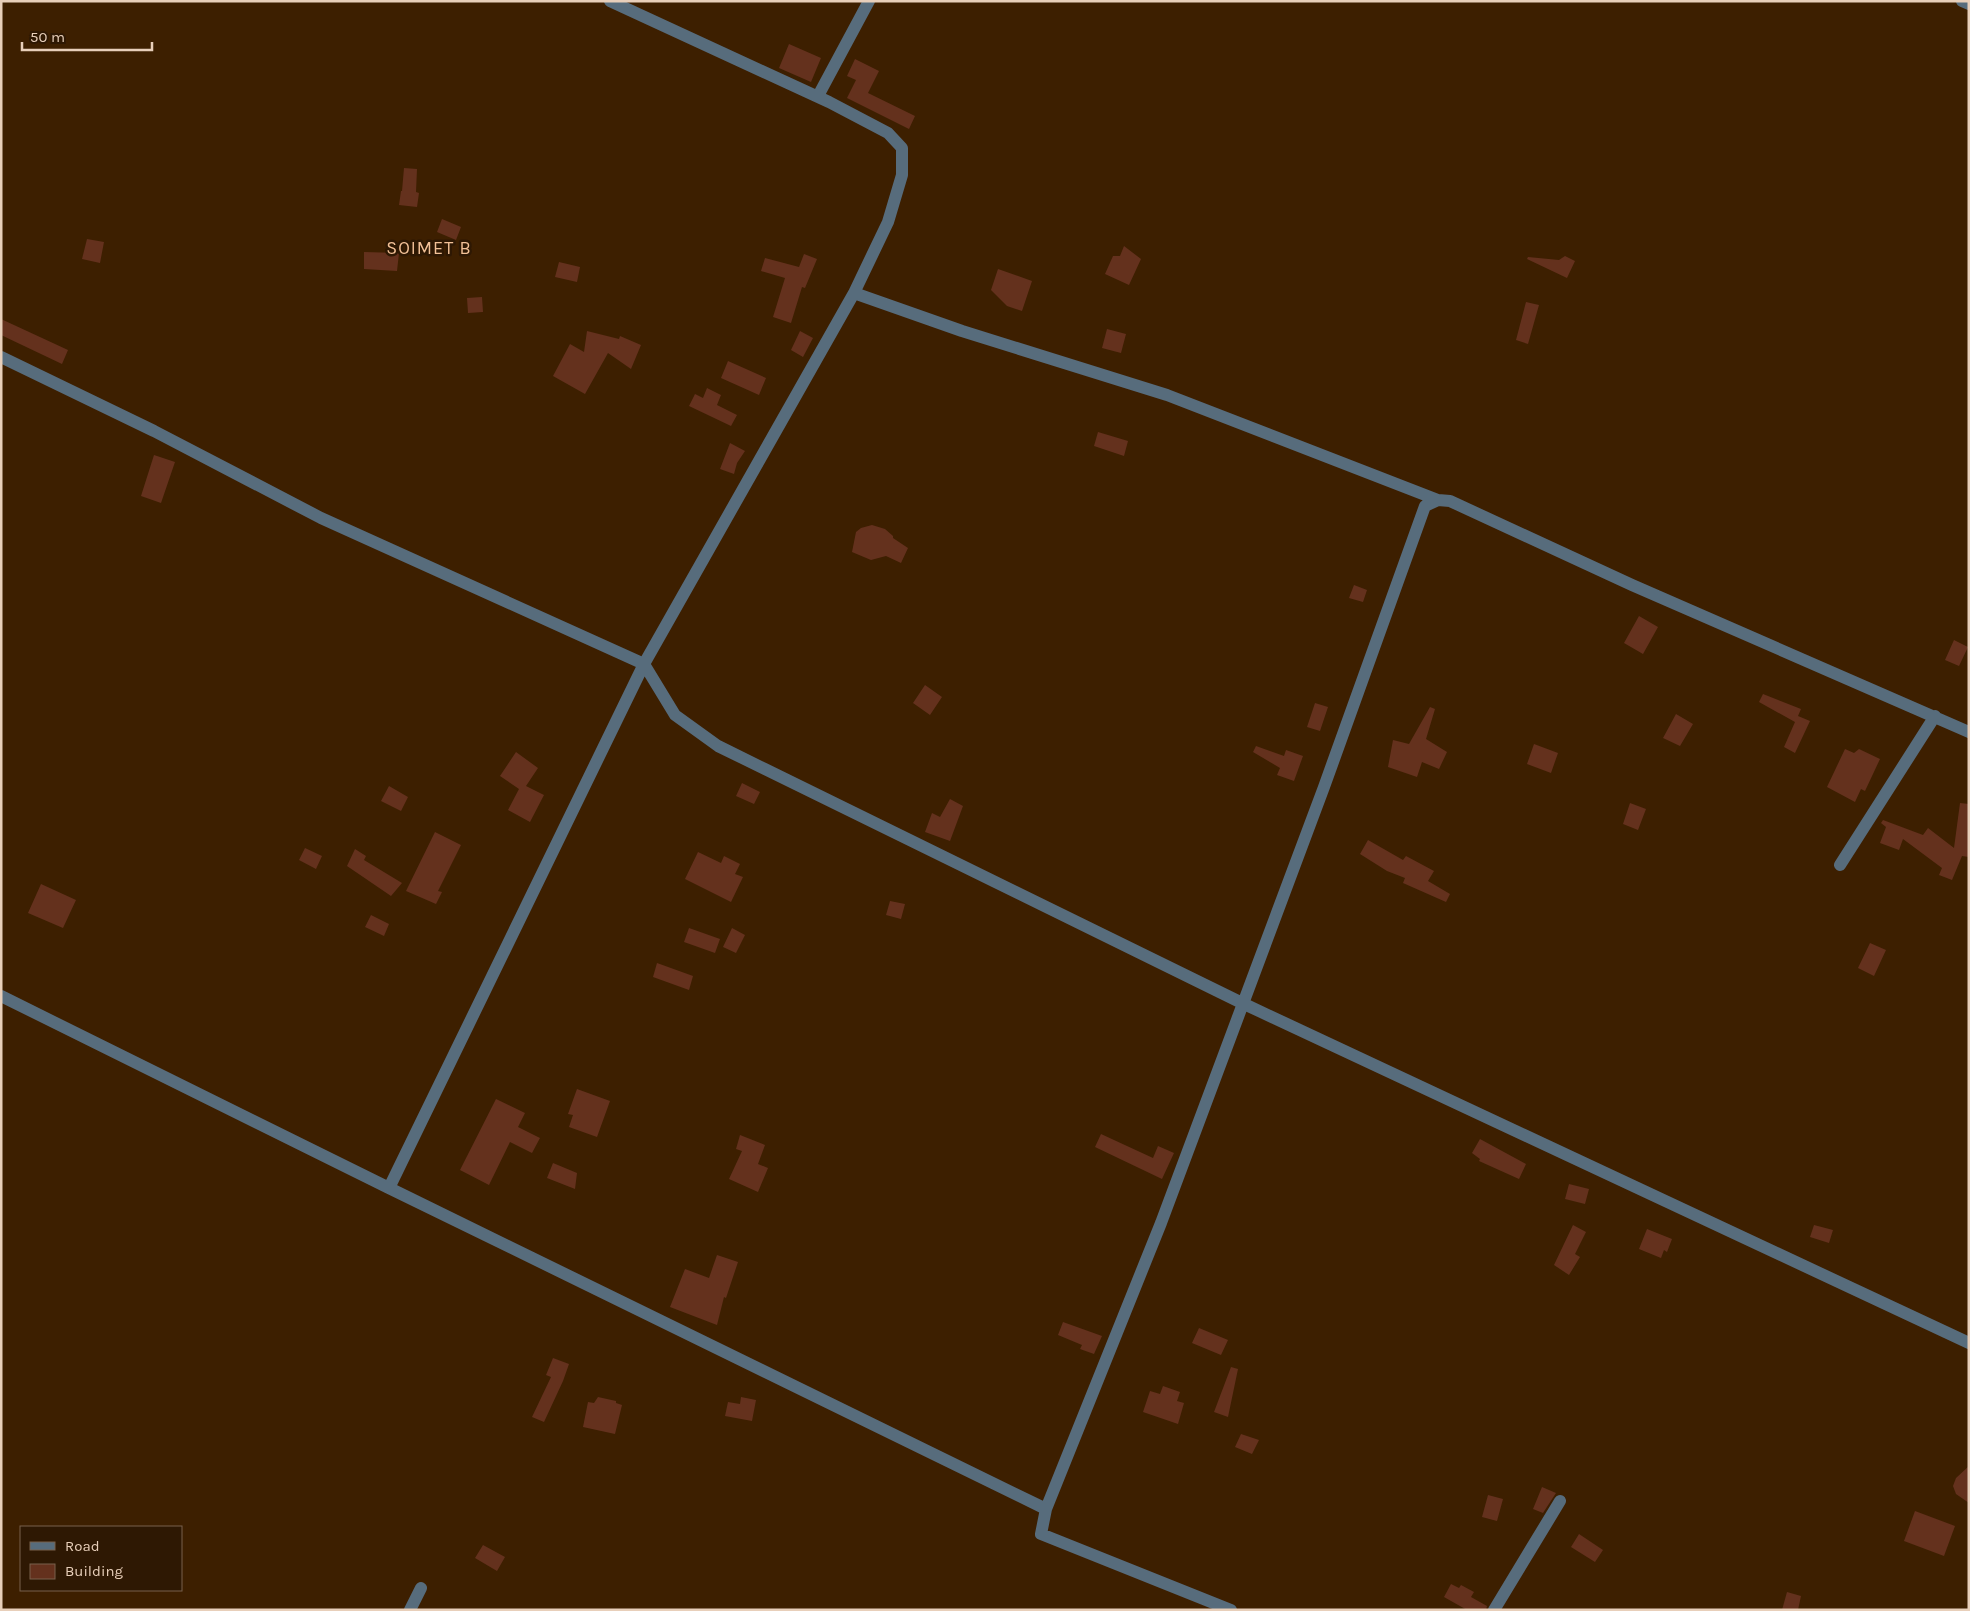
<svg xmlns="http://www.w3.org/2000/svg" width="1970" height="1611" font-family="Karla,sans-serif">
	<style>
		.building { fill: #64311d }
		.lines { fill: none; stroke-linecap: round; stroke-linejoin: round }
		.minor { stroke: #576c7c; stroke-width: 12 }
		.labels { text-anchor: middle; stroke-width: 5; stroke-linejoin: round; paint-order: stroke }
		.quarter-label { font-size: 18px; letter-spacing: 1px; fill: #f3c197; stroke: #2e1803 }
	</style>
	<rect width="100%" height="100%" fill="#3d1f00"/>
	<path class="building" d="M789,44L821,58L811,82L779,68Z
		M855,59L879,71L868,93L915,116L909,129L847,98L856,80L847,76Z
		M404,168L417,169L416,192L419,193L417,207L399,205L401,191H402Z
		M442,219L461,227L456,240L437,232Z
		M87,239L104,242L100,263L82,259Z
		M1124,246L1141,259L1129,285L1105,274L1113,256H1120Z
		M364,252L399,253L397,271L364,269Z
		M804,254L817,259L805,288L802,287L791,323L773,317L785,278L761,271L765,258L799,267Z
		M1565,256L1575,261L1567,278L1527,259L1528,257L1559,260Z
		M559,262L580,267L577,282L555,277Z
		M998,269L1032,281L1022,311L1007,306L991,290Z
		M482,297L483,312L468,313L467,298Z
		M1526,302L1539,305L1528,344L1516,340Z
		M1,319L68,350L62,364L1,335Z
		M1107,329L1126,334L1121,353L1102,348Z
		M587,331L619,339L620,336L641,345L631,369L608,353L585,394L553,376L570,344L584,352Z
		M800,331L813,338L803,357L791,350Z
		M728,361L766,378L759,395L721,378Z
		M707,388L721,395L717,405L737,415L731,426L689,406L695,394L703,398Z
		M1098,432L1128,441L1124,456L1094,446Z
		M730,443L745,451L737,463L734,474L720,469Z
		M154,455L175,462L161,503L141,496Z
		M872,525L885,529L893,536V538L908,548L901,563L886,556L871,560L852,552L856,532L861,528Z
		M1354,585L1367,590L1363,602L1349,598Z
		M1639,616L1658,627L1643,654L1624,643Z
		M1954,640L1968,647L1959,666L1945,660Z
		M925,685L942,697L930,715L913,703Z
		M1763,694L1801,709L1798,716L1810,721L1795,753L1784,747L1795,722L1759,702Z
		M1315,703L1328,707L1320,731L1307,727Z
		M1430,707L1435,709L1426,739L1447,752L1439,769L1422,762L1417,777L1388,767L1393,740L1409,744Z
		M1676,714L1693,724L1680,746L1663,738Z
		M1534,744L1558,753L1551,773L1527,764Z
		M1256,746L1284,756L1286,750L1303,756L1294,781L1277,775L1280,768L1253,752Z
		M1845,749L1854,753L1859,749L1880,759L1865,791L1861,789L1855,802L1827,787Z
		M516,752L538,768L526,786L544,795L530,822L508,810L519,789L500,776Z
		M742,783L760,792L754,804L736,796Z
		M389,786L408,797L401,811L381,801Z
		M950,799L963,806L950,841L925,832L932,813L940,817Z
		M1630,803L1646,809L1638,830L1623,824Z
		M1960,803L1969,804V857L1962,856L1952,880L1939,875L1942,868L1903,839L1899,850L1880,843L1886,827L1881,823L1883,820L1923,835L1928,828L1954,848Z
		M435,832L461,845L438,891L442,892L436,904L406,891Z
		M1368,840L1403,860L1406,856L1434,871L1428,881L1450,894L1446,902L1403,883L1405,878L1387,871L1360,854Z
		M305,848L322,856L316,869L299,860Z
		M355,849L366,856L364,860L402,883L391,896L347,866Z
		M698,852L721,863L724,856L740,864L735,874L743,877L731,902L685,879Z
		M41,884L76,900L63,928L28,913Z
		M890,901L905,904L901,919L886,915Z
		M371,915L389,924L384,936L365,927Z
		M689,928L720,939L715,953L684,942Z
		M732,928L745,935L736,953L723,947Z
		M1870,943L1886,950L1874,976L1858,968Z
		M657,963L693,976L689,990L653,977Z
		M577,1089L610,1101L597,1137L569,1127L573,1115L568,1114Z
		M496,1099L525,1113L518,1127L540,1138L532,1153L510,1142L489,1185L460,1170Z
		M1101,1134L1153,1158L1158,1146L1174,1153L1162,1179L1095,1147Z
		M740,1135L765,1145L758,1164L768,1168L758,1192L729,1179L742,1151L736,1149Z
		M1480,1139L1526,1164L1519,1179L1479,1161L1480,1159L1472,1153Z
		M553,1163L577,1173L575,1189L547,1178Z
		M1569,1184L1589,1189L1585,1204L1565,1199Z
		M1573,1225L1586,1232L1575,1254L1580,1257L1569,1275L1554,1265Z
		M1814,1225L1833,1230L1829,1243L1810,1237Z
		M1647,1229L1672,1239L1667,1252L1664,1250L1661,1258L1639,1249Z
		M717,1255L738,1262L726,1298L724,1297L717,1325L670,1307L685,1269L709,1278Z
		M1063,1322L1102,1336L1094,1354L1080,1349L1082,1345L1058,1335Z
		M1199,1328L1228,1340L1221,1355L1192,1343Z
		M553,1358L569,1364L563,1381L544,1422L532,1417L551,1377L546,1375Z
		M1231,1367L1238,1369L1228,1417L1214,1412Z
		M1163,1386L1180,1392L1177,1401L1184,1403L1178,1424L1143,1412L1150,1391L1160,1394Z
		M598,1397L616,1401V1403L622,1405L615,1434L583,1427L588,1402L594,1403Z
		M741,1397L756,1400L752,1421L725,1416L728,1402L740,1404Z
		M1241,1434L1259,1440L1252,1454L1235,1447Z
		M1969,1466V1503L1956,1494L1953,1486L1956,1478Z
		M1542,1487L1556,1493L1543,1513L1533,1509Z
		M1488,1495L1503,1499L1497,1521L1482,1517Z
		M1915,1511L1955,1526L1944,1556L1904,1541Z
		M1579,1534L1603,1550L1595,1562L1571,1547Z
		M483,1545L505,1557L497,1571L475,1558Z
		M1451,1584L1459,1588L1461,1585L1474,1592L1471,1597L1487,1606L1486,1610H1467L1444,1597Z
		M1787,1592L1801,1596L1798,1610H1782Z"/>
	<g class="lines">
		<path class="minor" d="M610,1L829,102L888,133L902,148V175L888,222L854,293
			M1962,1L1969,4
			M818,96L869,1
			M1,357L154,431L321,518L644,664L675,715L718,746L1242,1003L1969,1343
			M1840,865L1935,716
			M1,996L389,1188L1046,1509
			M389,1188L644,664L854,293L962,331L1167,395L1438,500
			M410,1610L421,1588
			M1231,1610L1041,1534L1046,1509L1161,1223L1324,787L1425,506L1438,500L1450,501L1632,585L1969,732
			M1494,1610L1560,1501"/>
	</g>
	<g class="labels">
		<g class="quarter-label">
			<text x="429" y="254">SOIMET B</text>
		</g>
	</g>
	<rect width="1970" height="1611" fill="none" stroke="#e8cfba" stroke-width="5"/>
	<rect x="20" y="1526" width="162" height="65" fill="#2e1803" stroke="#78614c"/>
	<rect x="30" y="1542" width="25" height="8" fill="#576c7c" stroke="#78614c"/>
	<text x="65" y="1551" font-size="15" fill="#e8cfba">Road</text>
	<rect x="30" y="1564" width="25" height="15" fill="#64311d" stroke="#78614c"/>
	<text x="65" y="1576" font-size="15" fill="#e8cfba">Building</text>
	<path d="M22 42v8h130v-8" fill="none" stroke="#e8cfba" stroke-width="2.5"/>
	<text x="30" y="42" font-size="15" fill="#e8cfba" stroke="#2e1803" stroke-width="4" paint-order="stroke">50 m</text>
</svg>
